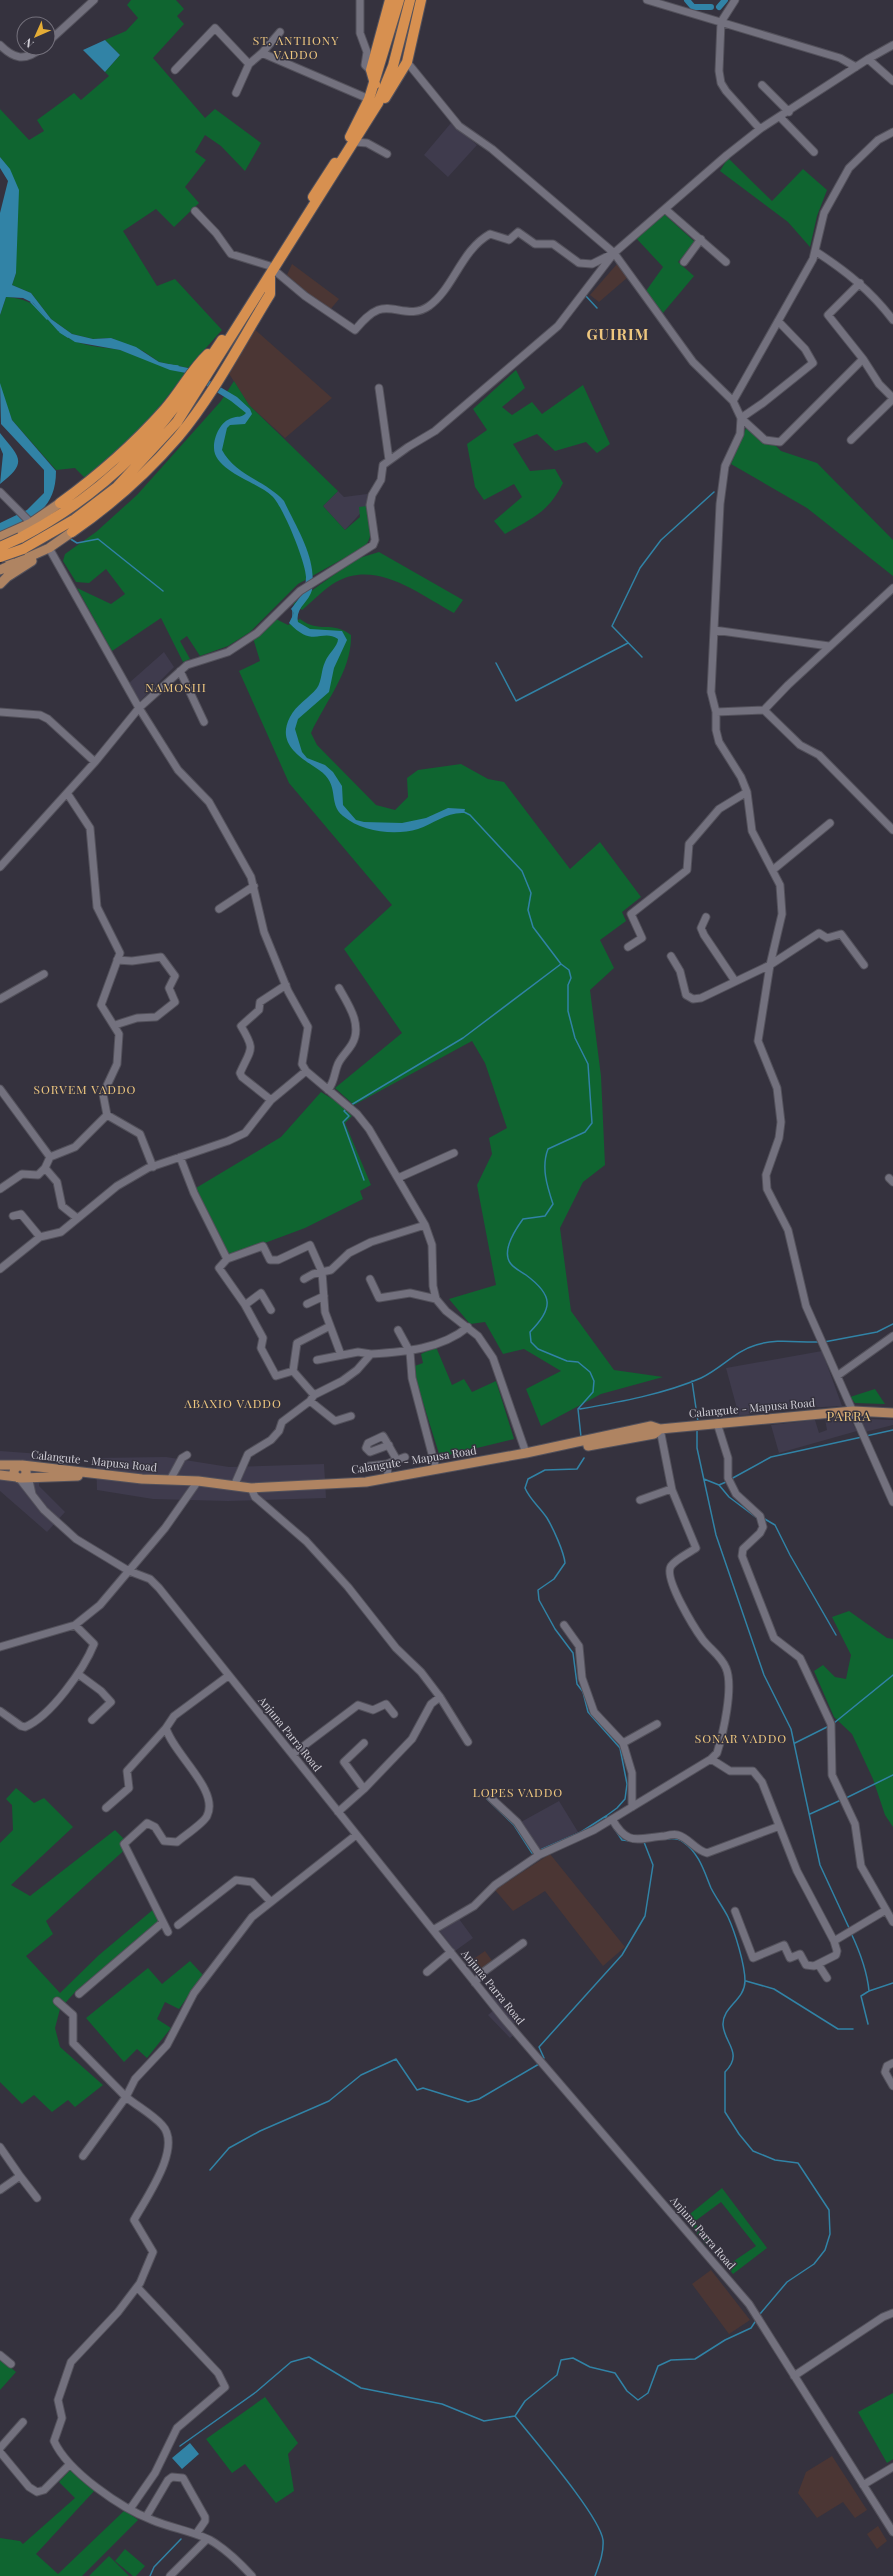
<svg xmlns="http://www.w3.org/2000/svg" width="893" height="2576" font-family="'Playfair Display',serif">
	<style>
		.built { fill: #3f3b4d }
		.industrial { fill: #4b3634 }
		.green { fill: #0f6530 }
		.water { fill: #3183a6 }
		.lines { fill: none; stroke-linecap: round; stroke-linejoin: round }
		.stream { stroke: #3183a6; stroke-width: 1.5 }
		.canal { stroke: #3183a6; stroke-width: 6 }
		.minor-casing { stroke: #53515b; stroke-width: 9 }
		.major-casing { stroke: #53515b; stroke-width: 11 }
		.highway-casing { stroke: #53515b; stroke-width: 12 }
		.minor { stroke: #73717e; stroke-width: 7 }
		.major { stroke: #af8462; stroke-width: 9 }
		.highway { stroke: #d79050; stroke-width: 10 }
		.highway-bridge-casing { stroke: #53515b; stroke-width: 12; stroke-linecap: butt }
		.highway-bridge { stroke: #d79050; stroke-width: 10 }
		.labels { text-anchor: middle; stroke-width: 3; stroke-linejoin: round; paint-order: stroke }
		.street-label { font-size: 11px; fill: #d2d0d8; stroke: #35323e }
		.neighbourhood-label { font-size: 12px; letter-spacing: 1px; fill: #eec77f; stroke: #35323e }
		.quarter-label { font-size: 13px; letter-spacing: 1px; fill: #eec77f; stroke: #35323e }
		.district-label { font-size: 15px; font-weight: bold; letter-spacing: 1px; fill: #eec77f; stroke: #35323e }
	</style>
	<rect width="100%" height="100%" fill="#35323e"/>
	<path class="built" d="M451,123L477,145L448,177L424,155Z
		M338,491L344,497L367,494V506L345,530L323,506Z
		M164,652L174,667L140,701L129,683Z
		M822,1351L842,1406L784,1409L739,1416L726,1368Z
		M825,1419H850L857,1431L779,1453L771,1425L815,1420L819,1433L827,1430Z
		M870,1419L893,1420V1425L865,1432L861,1422Z
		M0,1451L41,1454L39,1486L65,1512L47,1532L0,1491Z
		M166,1457L229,1467L324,1464L326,1498L228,1501L153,1499L97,1490L96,1458Z
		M559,1801L578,1832L539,1851L521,1822Z
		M459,1919L473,1938L455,1951L439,1930Z
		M496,1993L518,2020L513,2024L490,1997Z
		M494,2010L515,2034L510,2038L488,2015Z"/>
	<path class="industrial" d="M292,264L339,299L329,311L287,275Z
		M617,264L628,277L599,302L590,295Z
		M252,327L332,398L285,438L249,405L226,369Z
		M550,1854L625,1947L603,1966L545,1891L513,1911L495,1890Z
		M485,1951L493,1962L480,1971L472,1960Z
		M711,2270L750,2320L729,2334L692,2284Z
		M832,2456L867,2510L855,2518L843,2502L817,2518L798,2493L806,2472Z
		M878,2526L887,2541L877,2549L867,2534Z"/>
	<path class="green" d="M131,0H176L184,9L177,16L184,24L153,58L205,118L215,109L261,143L245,171L221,146L205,135L195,152L206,160L185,187L199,203L174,227L156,209L123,231L157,286L175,279L222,330L188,368L159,362L143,351L111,338L93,339L72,334L51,319L31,293L12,285L16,273L10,170L0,157V109L29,140L44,131L37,120L74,93L81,100L109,76L105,72L120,55L105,40L126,31L138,18L127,5Z
		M728,158L772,201L803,169L827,190L817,216L810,247L788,222L720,171Z
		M664,214L695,242L678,262L694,276L663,313L646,291L663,267L636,238Z
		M6,297C50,300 41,326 75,341C88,347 106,347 120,350C143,355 162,369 186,373L134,439L86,479L75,468L56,470L12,420L0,387V315Z
		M516,370L525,388L502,407L512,415L532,402L542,414L583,385L610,444L597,453L586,442L555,451L537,434L513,444L530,471L555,469L563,483C548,513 532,518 505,534L494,521L522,497L514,484L484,500L475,487L467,444L487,430L473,409Z
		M234,381L249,405L338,491L323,506L345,530L360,517L359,507L367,506C370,521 375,536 364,547L298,584L250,632L228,646L200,656L187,636L180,641L190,659L183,662L161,618L112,651L77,588L111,604L125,594L106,569L89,583L76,582L63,561L65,554L96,532L137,495L221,401Z
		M746,428L763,443L775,445L781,451L817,463L893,540V576L807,508L731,464Z
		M379,552L463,600L454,613C419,594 376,559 336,582C324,589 313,601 302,610L293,604L356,559Z
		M276,619L288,625L300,619C320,634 331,620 351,635C352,671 325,702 311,733L317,745L376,805L395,810L408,797L407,778L418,770L461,764L488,779L504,782L570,869L600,842L641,897L622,912L626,921L600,940L614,968L590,990L601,1076L605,1165L583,1182L560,1228L571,1311L614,1370L663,1377L601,1394L541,1426L526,1389L561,1371L524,1349L503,1354L485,1322L470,1324L449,1299L496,1285L477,1185L492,1154L489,1138L507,1128L485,1063L472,1041L354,1105L335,1088L402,1033L344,949L392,905L289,783L239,671L260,661L253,638Z
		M321,1092L339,1103L352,1116L345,1123L371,1185L360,1191L363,1199L305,1228L230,1256L196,1188L281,1137Z
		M436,1347L452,1385L464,1379L472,1392L496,1381L514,1439L440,1457L412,1367L423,1363L421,1354Z
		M875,1389L885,1404L855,1403L850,1397Z
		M849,1611L887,1638L893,1639V1827L885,1815L873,1779L852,1734L834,1717L814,1671L823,1665L835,1677L846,1679L851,1655L832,1617Z
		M16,1788L34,1803L44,1798L73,1827L11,1885L30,1896L115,1830L130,1845L46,1921L53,1934L26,1956L60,1993L99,1955L155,1908L164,1917L75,1992L60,2009L55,2028L60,2047L103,2085L75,2107L68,2100L52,2112L34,2095L22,2104L0,2082V1843L13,1830L12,1805L6,1799Z
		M190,1961L203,1975L179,2009L165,2002L157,2019L171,2028L147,2058L137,2049L124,2062L86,2018L148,1968L162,1984Z
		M722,2188L767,2248L733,2274L714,2252L719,2250L731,2263L756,2246L721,2202L694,2222L711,2242L706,2245L685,2218Z
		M0,2358L16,2372L0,2390Z
		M893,2393V2459L887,2463L858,2412Z
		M265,2397L298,2443L288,2454L294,2491L276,2503L245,2464L232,2473L206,2439Z
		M71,2469L96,2489L36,2554L58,2574L125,2510L138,2520L82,2576H0V2538L20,2541L23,2544L75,2498L59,2482Z
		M125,2549L145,2566L136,2576H133L115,2561Z
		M109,2556L129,2576H89Z"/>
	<path class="water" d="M105,40L120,55L105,72L83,50Z
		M0,157L10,169L19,190L16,273L12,285L31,293L51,319L72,334L93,339L111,338L136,347L159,362L188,368L237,397L250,409L252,414L245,424L230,425L227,428L222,450C235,475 266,481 284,501C297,529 317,558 312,590C309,602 295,608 298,622L310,629L342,631L347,640L334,668L329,692L298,719L295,729L302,752L307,758L325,765L333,772L342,786L343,805L356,820L364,822L402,823L426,818L448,808L465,809L464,813C447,812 433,824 418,829C395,836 362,832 343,816C327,803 341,785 319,770C300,757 276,744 290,717C296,705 309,698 317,688C322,681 321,670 325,662C328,654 338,646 338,639C321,628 314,649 289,623L294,613L291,609C299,599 306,590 306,577C306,563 283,506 272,496C258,482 213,471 214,447C214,436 221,421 232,418C237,416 242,418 246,413L231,401L186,373L170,370L120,350L75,342L58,331L33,303L23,298L6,297L0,315V213L8,181L0,168Z
		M0,383L12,420L56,471C56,510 33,518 0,532V523L27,510L44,493V470L1,424Z
		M0,433C19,457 29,462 0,484L3,454L0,447Z
		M190,2443L199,2454L182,2469L172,2458Z"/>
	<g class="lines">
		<path class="stream" d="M585,295L597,308
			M31,302L47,319
			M60,332L68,337
			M168,365L178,366
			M69,538L77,543L98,539L163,591
			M293,618V610
			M642,657L612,626L640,568L661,540L714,492
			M496,663L516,701L628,643
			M464,812L470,815L522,871L531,893L528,910L533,927L561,964L569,970L571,978L568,985V1011L575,1038L588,1064L592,1123L585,1132L548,1149C541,1167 547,1186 553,1204L545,1216L523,1219C515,1230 501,1252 511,1264C515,1269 522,1272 526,1275C553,1295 554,1308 530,1332L531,1342L538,1349L567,1361L578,1362L590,1372L594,1381L593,1392L578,1409
			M351,1105L463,1038L561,964
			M346,1109L344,1111L349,1116L343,1122L364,1180
			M824,1342L877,1332L893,1324
			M692,1381L698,1422
			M578,1409L581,1437
			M580,1409C620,1402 664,1394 701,1378C721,1369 735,1351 756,1345C777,1338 799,1343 820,1342
			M697,1430V1448L716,1535L764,1675L791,1729L820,1865L850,1930
			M866,1436L893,1430
			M584,1458L577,1469L545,1470L528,1479L525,1488C530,1500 540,1507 547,1518C553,1528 564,1552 565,1563L554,1579L538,1590L539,1600L555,1629L573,1653L577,1684L583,1692L588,1712L620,1748L627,1784L625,1799L617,1808L606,1816L608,1819
			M704,1479L719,1485L729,1497L757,1518
			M731,1479L771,1457L862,1437
			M719,1485L726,1482
			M763,1518L775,1525L790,1555L836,1635
			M834,1723L893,1675
			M795,1743L829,1726
			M846,1798L893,1775
			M487,1799L514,1825L532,1853L535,1852
			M810,1814L841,1800
			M610,1822L622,1840L631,1841
			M666,1839C673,1838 678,1838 683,1842C699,1853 704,1871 711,1888C716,1898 723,1907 728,1917C735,1932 745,1965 745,1981C745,2000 722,2007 723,2025C724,2043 744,2053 725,2072V2112L739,2134L753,2151L775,2160L798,2163L829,2210L830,2234L825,2250L814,2264L787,2282L760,2314
			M538,1851L581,1832L606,1816
			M851,1933C860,1952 867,1970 869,1991L861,1996L868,2024
			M746,1981L774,1989L838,2029H853
			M869,1991L893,1983
			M544,2058L539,2047L622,1955L645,1916L653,1865L644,1842
			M210,2170L229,2148L260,2131L329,2101L361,2075L396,2059L417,2090L423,2088L468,2102L479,2099L539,2064
			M515,2416C533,2439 600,2516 603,2540C604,2553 599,2565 595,2576
			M180,2446L256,2392L291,2362L309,2357L361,2388L442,2404L484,2421L515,2416L525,2401L557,2375L561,2360L573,2358L590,2367L615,2373L627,2391L638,2400L648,2393L658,2366L671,2360L695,2359L725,2340L751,2328L755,2322
			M150,2576L154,2567L181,2539"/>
		<path class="canal" d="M687,0L693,7H711
			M719,7L725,0"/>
		<defs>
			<path id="minor" d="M360,0V33L367,52L365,65L371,71
				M647,0L840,58L856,67
				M735,0L721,22L719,71L721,83L726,91L760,129
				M280,32L262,53L369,99
				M48,42L94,0
				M0,45C14,59 25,62 41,48
				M868,59L893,81
				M407,62L459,126L492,149L614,253L693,362L733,401L741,418L740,434L725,466L720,504L711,692L716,712V730L719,742L741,777L747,792L752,831L780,885L782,914L770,965L758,1041L777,1088L781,1122L779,1138L766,1175L767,1189L788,1230L806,1306L893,1502
				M175,70L215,28L249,64
				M762,85L789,112
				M236,93L249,64L262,53
				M780,117L814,152
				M355,142L367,143L387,154
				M665,209L726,262
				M195,211L216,233L231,254L270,266
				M815,251C846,271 871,291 893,320
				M684,262L701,239
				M274,270L305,296L355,330C361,323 368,314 378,310C393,304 411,319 429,306C454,288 461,250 490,234L509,240L518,232L535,244H553L579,263L592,264L614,253
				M860,283L828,315L863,359L879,384L893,398
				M778,321L805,349L813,363L763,403L741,418L765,440L780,442L863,359
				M379,388L389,460
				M733,401L813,259L824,213L849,168L878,140L893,132
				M851,440L893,399
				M0,492L31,523
				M49,548L139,708L178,770L209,802L251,877L264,932L288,991L308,1027L302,1064L306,1071L357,1114L369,1129L425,1225L432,1245L433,1286L436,1299L446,1311L478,1336L493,1358L526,1453
				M714,630L829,646
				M180,671L204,722
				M764,710L800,745L819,755L893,830
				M0,712L40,715L48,719L95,762
				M716,712L764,710L788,685L893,588
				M67,793L90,828L97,907L120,953L101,1005L119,1034L117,1064L103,1094L107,1115L140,1134L153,1167
				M0,867L95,762L139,708L187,665L228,652L257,633L300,591L373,545L375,540L370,505L372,495L381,480L383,465L408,447L435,431L558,326L614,253L727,155L760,129L868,59L893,45
				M774,869L830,823
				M219,909L254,886
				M706,917L701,928L704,935L735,981
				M628,947L642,938L631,914L687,870L689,844L719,809L747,792
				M671,956L680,971L686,995L693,999L701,998L770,965L819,933L827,938L841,934L864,965
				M0,999L44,974
				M115,1025L137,1018L156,1017L175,1002L169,988L175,976L161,957L132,961L117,960
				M0,1089L50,1157L45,1168L57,1182L62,1206L77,1218
				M328,1090C335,1081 334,1073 338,1064C341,1057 348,1051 352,1044C363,1025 348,1004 339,988
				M271,1100L242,1077L240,1073C251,1048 256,1051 241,1026L259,1010L260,1002L286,985
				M50,1157L75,1147L107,1115
				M180,1157L194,1193L227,1259L219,1268L245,1305L263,1338L261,1348L276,1376L293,1371L314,1395
				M398,1178L454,1153
				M889,1178L893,1182
				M0,1189L22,1174L38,1175L45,1168
				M13,1216L21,1214L40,1237L61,1232L117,1186L148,1168L228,1141L245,1133L271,1100L306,1071
				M227,1259L263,1246L270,1260H278L310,1245L322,1272L325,1312L341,1355
				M0,1269L40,1237
				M304,1279L313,1274L331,1270L349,1253L371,1242L425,1225
				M370,1279L379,1298L410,1293L436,1299
				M307,1304L324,1296
				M245,1305L261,1293L271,1310
				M398,1330L410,1352L412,1378L436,1469
				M317,1360L358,1352L371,1354
				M293,1371L297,1343L330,1326
				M837,1376L893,1336
				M310,1401L335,1421L351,1416
				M717,1423L728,1458V1478L736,1494L760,1516L763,1527L760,1533L743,1549L742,1556L774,1638L800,1658L831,1724L832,1775L855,1824L861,1866L893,1922
				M397,1460L405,1457
				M369,1466L387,1464
				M27,1472L32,1494
				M19,1478L44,1510L76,1539L129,1571L150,1579L159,1588L505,2020L749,2304L893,2532
				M388,1478L387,1464L397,1460C392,1452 388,1444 383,1436L368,1443L366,1448L370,1452L389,1445
				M170,1480L182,1458L187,1455
				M234,1486L248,1454L271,1440L279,1431L282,1422L310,1401L314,1395L342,1381L357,1370L371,1354C405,1352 441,1349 468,1327
				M251,1488L255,1497L306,1541L348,1587L396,1648L421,1672L440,1697L468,1742
				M640,1500L671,1489
				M564,1625L579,1646L582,1678L594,1712L623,1743L632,1773V1807
				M0,1647L75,1625L100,1605L165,1528L198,1481
				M78,1674L101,1691L111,1702L92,1720
				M0,1711L21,1726L25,1727C51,1716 84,1669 94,1644L75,1625
				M364,1743L344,1762L364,1789
				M623,1743L657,1724
				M293,1754L358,1705L373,1710L386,1704L394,1714
				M711,1759L730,1771H753L762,1782L797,1871L834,1941L886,1910
				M491,1798L517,1822L539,1855
				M106,1808L129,1788L127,1771L166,1728
				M338,1812L364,1789L412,1739L431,1704L440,1697
				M612,1819C628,1847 637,1838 665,1836C669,1835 674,1834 678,1835C689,1838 695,1850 707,1853L777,1827
				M735,1911L753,1958L784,1945L790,1958L800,1954L806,1965L814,1966L836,1955L837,1951L834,1941
				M178,1925L236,1880L252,1882L271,1902
				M433,1930L474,1906L495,1885L539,1855L594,1830L711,1759L717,1753C723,1734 734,1687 726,1668C721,1656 711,1650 703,1640C695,1629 663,1578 671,1566C676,1559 689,1553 696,1548L672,1490L660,1429
				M168,1932L124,1844L147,1823L155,1827L164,1841L177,1842C184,1836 204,1823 207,1816C220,1790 173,1754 166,1728L174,1716L228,1676
				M818,1964L827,1978
				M427,1972L451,1952
				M475,1983L482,1973L523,1943
				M79,1994L162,1923
				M57,2001L73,2015V2043L126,2097L83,2156
				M893,2063L887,2066L885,2072L893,2086
				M0,2147L20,2176
				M0,2190L20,2176L37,2198
				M0,2355L11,2364
				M794,2376L883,2317L893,2313
				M0,2448L23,2422
				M0,2452L29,2487L37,2492L44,2490L70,2464
				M863,2485L893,2467
				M130,2509L155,2473L177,2428L225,2387L218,2373L137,2287
				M146,2517L168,2480L172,2477L183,2478L205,2517V2521L196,2534
				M170,2576L207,2539
				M252,2576C240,2563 226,2549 210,2540C192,2531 171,2528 152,2520C121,2508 68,2472 54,2441L62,2418L58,2400L71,2362L118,2312L140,2283L153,2252L134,2220C146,2198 183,2147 162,2125C152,2114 137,2106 126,2097L135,2079L167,2045L194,1993L252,1917L356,1835"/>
			<path id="major" d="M0,537L31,523L60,503
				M0,570L49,548L72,532
				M7,577L32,561
				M0,584L7,577L12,566L4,548
				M588,1446L654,1434L660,1429
				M0,1465H20
				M22,1465L142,1479L198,1481L251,1488L366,1482L526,1453L651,1426L660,1429L853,1411L893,1413
				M14 1472a6 6 0 1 1 12 0a6 6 0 1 1-12 0Z
				M0,1475L17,1477
				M23,1478L78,1476"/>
			<path id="highway" d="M375,84L371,70L390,0
				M385,98L407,62L421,0
				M350,137L369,99L399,0
				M313,197L335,163
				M60,503C99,475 133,445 165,409C181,391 191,370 208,354
				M72,532C111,505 148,472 178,437C214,394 241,341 270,294V277
				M20,538C115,488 164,429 222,340
				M23,549L75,519L117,487L177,422L378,103L393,66L410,0"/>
		</defs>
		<use href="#minor" class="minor-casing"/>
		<use href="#major" class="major-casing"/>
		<use href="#highway" class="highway-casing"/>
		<use href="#minor" class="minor"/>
		<use href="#major" class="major"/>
		<use href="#highway" class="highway"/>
		<defs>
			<path id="highway-bridge" d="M0,547L20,538
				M0,557L23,549"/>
		</defs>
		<use href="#highway-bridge" class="highway-bridge-casing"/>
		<use href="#highway-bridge" class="highway-bridge"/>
	</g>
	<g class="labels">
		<g class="street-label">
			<text transform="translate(752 1408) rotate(-5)" y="4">Calangute - Mapusa Road</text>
			<text transform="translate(414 1460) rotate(-9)" y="4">Calangute - Mapusa Road</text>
			<text transform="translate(94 1461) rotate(6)" y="4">Calangute - Mapusa Road</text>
			<text transform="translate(290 1734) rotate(51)" y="4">Anjuna Parra Road</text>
			<text transform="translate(493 1987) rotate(51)" y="4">Anjuna Parra Road</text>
			<text transform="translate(703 2233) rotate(49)" y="4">Anjuna Parra Road</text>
		</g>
		<g class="neighbourhood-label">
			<text x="296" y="45">ST. ANTHONY<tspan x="296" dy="14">VADDO</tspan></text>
			<text x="176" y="692">NAMOSHI</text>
			<text x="85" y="1094">SORVEM VADDO</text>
			<text x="233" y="1408">ABAXIO VADDO</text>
			<text x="741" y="1743">SONAR VADDO</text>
			<text x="518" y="1797">LOPES VADDO</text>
		</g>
		<g class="quarter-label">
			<text x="849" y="1421">PARRA</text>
		</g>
		<g class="district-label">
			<text x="618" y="340">GUIRIM</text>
		</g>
	</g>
	<g transform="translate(36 36) rotate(225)"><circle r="19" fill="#35323e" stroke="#74717c"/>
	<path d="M0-3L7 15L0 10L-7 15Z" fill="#e5ad36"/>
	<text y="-6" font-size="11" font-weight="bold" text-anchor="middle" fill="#d2d0d8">N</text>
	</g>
</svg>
